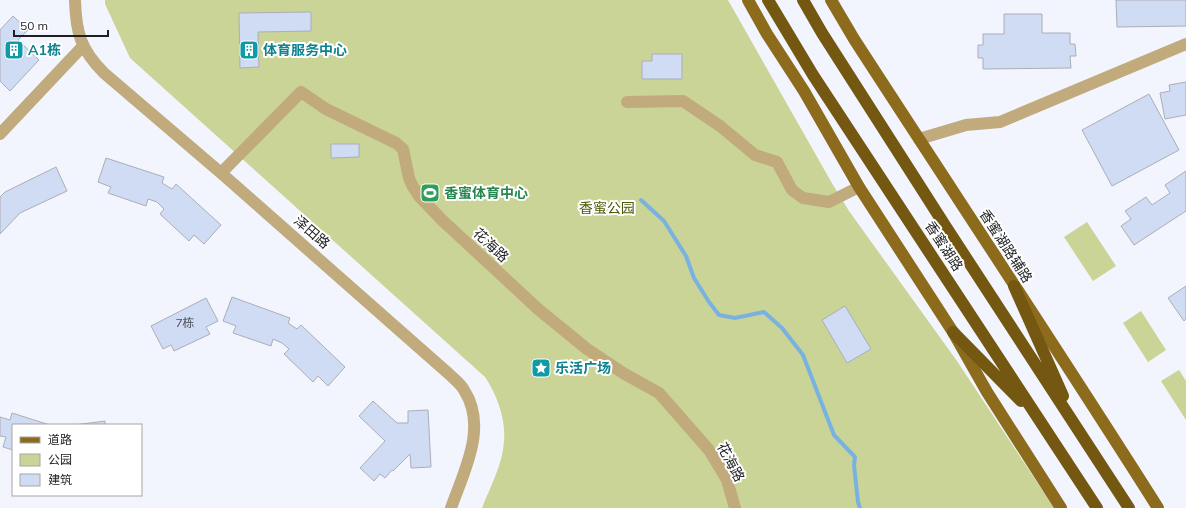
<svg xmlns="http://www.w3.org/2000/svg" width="1186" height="508" font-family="Mulish,'Noto Sans SC',sans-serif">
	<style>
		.green { fill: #cad497 }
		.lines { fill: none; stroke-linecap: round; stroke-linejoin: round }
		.stream { stroke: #79b2e0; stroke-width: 4 }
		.building { fill: #d0dbf4; stroke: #abaeb6 }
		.minor { stroke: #c1aa7c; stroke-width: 12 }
		.major { stroke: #8d6b1c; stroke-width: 12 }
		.highway { stroke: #745711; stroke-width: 12 }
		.labels { text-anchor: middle; stroke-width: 4; stroke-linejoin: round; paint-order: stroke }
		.number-label { font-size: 12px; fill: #4a4e56 }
		.culture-label { font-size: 14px; font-weight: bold; fill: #0d838f; stroke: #fff; text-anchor: start }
		.leisure-label { font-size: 14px; font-weight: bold; fill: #27864d; stroke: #fff; text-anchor: start }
		.park-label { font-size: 14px; fill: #505707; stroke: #fff }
		.street-label { font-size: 14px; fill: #1e1f22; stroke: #fff }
	</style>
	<rect width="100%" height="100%" fill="#f2f5fd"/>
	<path class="green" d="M105,0H728L833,185L849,211L957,361L1054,508H482C490,487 503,464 504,441C506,419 497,395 485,377L130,58L105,4Z
		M1087,222L1116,266L1093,281L1064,237Z
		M1141,311L1166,350L1148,362L1123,323Z
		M1179,370L1186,381V420L1161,381Z"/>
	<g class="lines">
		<path class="stream" d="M641,200L664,221L686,256L694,278L709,302L719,315L735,318L764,312L782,328L803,355L834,435L855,457L854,465L858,502L860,508"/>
	</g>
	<path class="building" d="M1116,0H1186V26L1117,27Z
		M311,12V31L258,32L259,67L240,68L239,13Z
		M1004,14H1042V33H1070V44H1075L1076,56H1070L1071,68L983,69V58H978V45H983V34H1004Z
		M13,16L28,30L18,40L39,60L10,91L0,81V30Z
		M652,54H682V79H642V61H652Z
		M1186,82V115L1165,119L1160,93L1170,91L1169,85Z
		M1149,94L1179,150L1112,186L1082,130Z
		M331,144H359V157L331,158Z
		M106,158L164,177L162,183L172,189L176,184L221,225L204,244L194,235L189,241L160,214L164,209L157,202L148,199L146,206L108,193L111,187L98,182Z
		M56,167L67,191L20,213L0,234V197L5,192Z
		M1186,171V211L1134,245L1121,226L1131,219L1125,211L1146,197L1152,205L1170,193L1165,185Z
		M1186,286V319L1184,321L1168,298Z
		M232,297L290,318L288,323L297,329L301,325L345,367L328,386L318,376L313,382L284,354L289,349L282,343L273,339L271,346L233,333L236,326L223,321Z
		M206,298L218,321L206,327L210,334L174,351L171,345L163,349L151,326Z
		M845,306L871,349L847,363L822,320Z
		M373,401L397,423H408V411L428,410L431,467L411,468L410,454L393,471L392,470L385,478L380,474L374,481L360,468L385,441L359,416Z
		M12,413L50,425H13V450L3,447L6,437L0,436V417L10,420Z
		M105,421V425H74Z"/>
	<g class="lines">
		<path class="minor" d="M75,0C76,32 80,49 104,73L221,173L449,374C454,379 461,384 464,390C488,427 464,471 451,508
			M627,102L683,101L720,126L755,155L777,162L792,190L803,198L829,202L859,187
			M0,134L83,46
			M919,139L966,125L1000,122L1186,44
			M221,173L301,92L326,109L396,143L403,149L409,178L412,185L419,196L442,220L538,309L587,349L623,373L659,393L709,450L727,480L735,508"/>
		<path class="major" d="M748,0L767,34L804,91L859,187L953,332L987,392L1061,508
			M831,0L854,39C955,195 1058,350 1158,508"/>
		<path class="highway" d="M768,0L813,75L1097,508
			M803,0L822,33L946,227L1129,508
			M1014,286L1063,396
			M953,332L1021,401"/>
	</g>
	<defs>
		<symbol id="building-square" viewBox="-11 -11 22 22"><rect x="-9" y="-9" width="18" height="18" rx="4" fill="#0f9aa8" stroke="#fff"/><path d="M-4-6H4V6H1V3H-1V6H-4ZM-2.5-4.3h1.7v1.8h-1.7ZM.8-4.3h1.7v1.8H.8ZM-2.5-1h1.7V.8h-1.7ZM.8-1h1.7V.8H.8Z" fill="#fff"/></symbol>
		<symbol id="stadium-square" viewBox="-11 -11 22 22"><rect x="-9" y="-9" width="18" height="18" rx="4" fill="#2e9e5b" stroke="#fff"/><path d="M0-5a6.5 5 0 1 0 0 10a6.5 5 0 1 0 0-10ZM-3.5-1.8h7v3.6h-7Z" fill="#fff"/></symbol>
		<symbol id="sight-square" viewBox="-11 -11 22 22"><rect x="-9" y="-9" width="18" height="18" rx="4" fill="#0f9aa8" stroke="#fff"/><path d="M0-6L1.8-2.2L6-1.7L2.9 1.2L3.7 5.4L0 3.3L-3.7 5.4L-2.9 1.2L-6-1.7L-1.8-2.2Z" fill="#fff"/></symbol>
	</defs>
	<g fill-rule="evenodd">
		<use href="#building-square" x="3" y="39" width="22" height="22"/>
		<use href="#building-square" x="238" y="39" width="22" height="22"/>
		<use href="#stadium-square" x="419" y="182" width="22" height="22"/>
		<use href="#sight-square" x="530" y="357" width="22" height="22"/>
	</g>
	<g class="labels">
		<g class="number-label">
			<text x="185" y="327">7栋</text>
		</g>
		<g class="culture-label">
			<text x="28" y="55">A1栋</text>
			<text x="263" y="55">体育服务中心</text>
			<text x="555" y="373">乐活广场</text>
		</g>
		<g class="leisure-label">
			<text x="444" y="198">香蜜体育中心</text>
		</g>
		<g class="park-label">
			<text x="607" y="213">香蜜公园</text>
		</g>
		<g class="street-label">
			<text transform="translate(312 232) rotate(41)" y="5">泽田路</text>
			<text transform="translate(491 245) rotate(43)" y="5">花海路</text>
			<text transform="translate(944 246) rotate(57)" y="5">香蜜湖路</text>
			<text transform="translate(1006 246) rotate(57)" y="5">香蜜湖路辅路</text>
			<text transform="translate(731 462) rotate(62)" y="5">花海路</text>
		</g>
	</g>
	<rect x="12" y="424" width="130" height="72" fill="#ffffff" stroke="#a5a5a7"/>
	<rect x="20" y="437" width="20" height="6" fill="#8d6b1c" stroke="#a5a5a7"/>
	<text x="48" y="444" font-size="12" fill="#1e1f22">道路</text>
	<rect x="20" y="454" width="20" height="12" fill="#cad497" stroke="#a5a5a7"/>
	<text x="48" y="464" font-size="12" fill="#1e1f22">公园</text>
	<rect x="20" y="474" width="20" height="12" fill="#d0dbf4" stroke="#a5a5a7"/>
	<text x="48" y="484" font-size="12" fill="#1e1f22">建筑</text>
	<path d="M14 30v6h94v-6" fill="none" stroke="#1e1f22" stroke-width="2"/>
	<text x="20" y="30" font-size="12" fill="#1e1f22" stroke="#ffffff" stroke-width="3" paint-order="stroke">50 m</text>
</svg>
